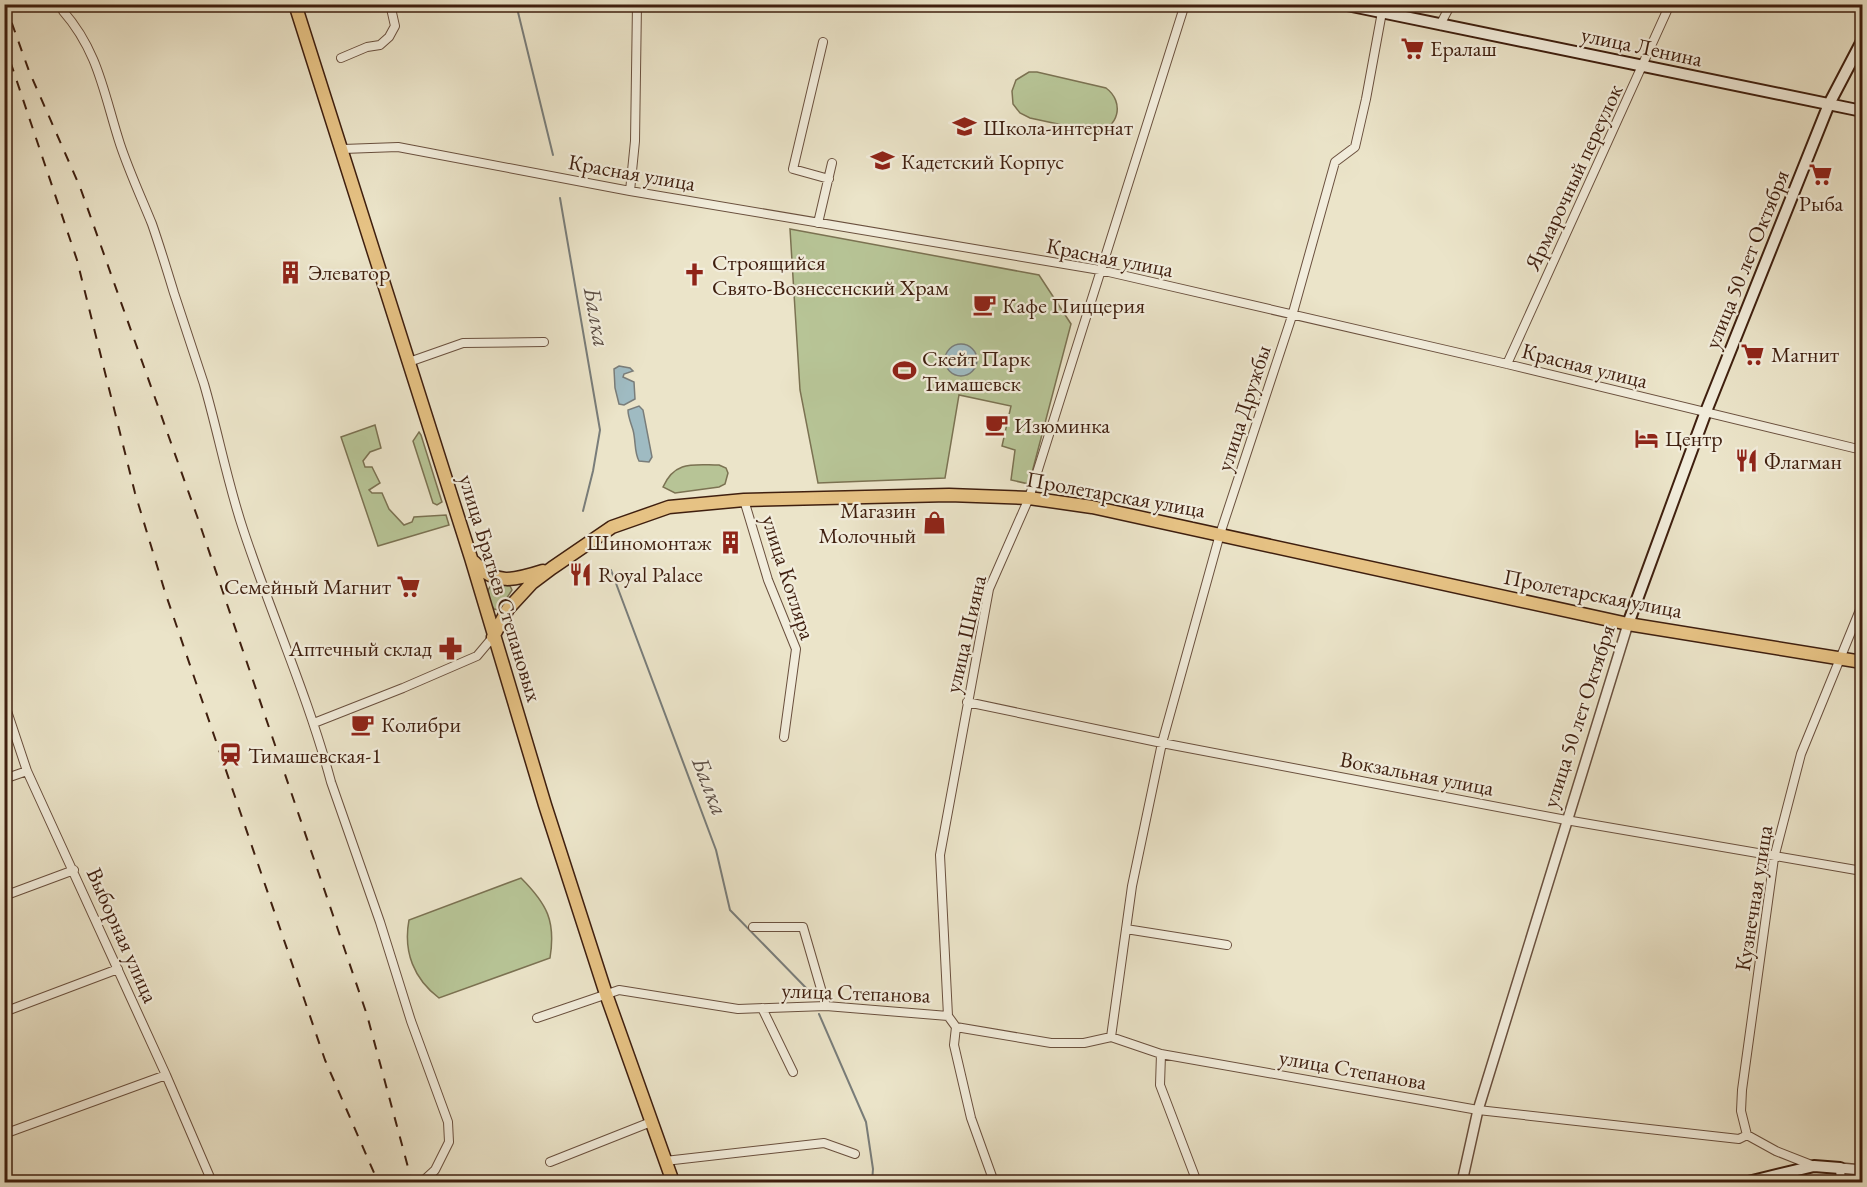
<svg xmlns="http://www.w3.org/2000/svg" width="1867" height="1187" font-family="'EB Garamond',serif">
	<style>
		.green { fill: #b7c496; stroke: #7b7252; stroke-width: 1.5 }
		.water { fill: #9fbbc2; stroke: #797d7a; stroke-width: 1.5 }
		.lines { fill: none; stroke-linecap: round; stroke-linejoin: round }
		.stream { stroke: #797d7a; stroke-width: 2 }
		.minor-casing { stroke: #6a503e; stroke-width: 10 }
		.tertiary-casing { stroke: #6a503e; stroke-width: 12 }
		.secondary-casing { stroke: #3f1f0f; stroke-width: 14 }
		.primary-casing { stroke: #3f1f0f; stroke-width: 15 }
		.minor { stroke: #f2eddc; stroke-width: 8 }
		.tertiary { stroke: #f2eddc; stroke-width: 9 }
		.secondary { stroke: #f2eddc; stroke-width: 10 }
		.primary { stroke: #e6c284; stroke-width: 12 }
		.rail { stroke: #3f1f0f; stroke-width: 2; stroke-dasharray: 10 10; stroke-linecap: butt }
		.labels { text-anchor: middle; stroke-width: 4.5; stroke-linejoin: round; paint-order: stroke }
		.street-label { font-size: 22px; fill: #3f1f0f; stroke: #f2eddc }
		.poi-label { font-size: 22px; fill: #3f1f0f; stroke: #f2eddc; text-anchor: start }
		.water-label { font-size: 24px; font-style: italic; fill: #5c4e45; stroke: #f2eddc }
	</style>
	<rect width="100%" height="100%" fill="#ebe4c9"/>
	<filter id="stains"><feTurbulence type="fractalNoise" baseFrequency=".00333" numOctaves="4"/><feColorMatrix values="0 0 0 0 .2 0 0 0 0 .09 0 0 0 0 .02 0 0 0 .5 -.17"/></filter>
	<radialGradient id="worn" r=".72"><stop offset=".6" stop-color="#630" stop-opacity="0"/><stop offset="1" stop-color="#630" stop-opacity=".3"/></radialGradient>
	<path class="green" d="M1029,72H1037L1106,88C1125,102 1119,129 1095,132L1030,118L1020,113L1013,104L1012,91L1016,80Z
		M790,229L1039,275L1071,324L1029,484L1011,480L1015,450L1002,446L1011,406L959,395L945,478L818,483L800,390Z
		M375,425L381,448L370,452L363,461L365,467H372L380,483L369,490L372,493H382L389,509L404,525L412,522L414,517L446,515L449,525L378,546L341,437Z
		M419,432L421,435L441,499L442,502L437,505L433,503L413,441Z
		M719,465L726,468L728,473L725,484L719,487L675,493L663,487C675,460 694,465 719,465Z
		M492,584L510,586L512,590L499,610L494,609L490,603L488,590Z
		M521,878C547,904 556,921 550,958L439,998C414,979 403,952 409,920Z"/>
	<path class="water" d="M945 360a16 16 0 1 1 32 0a16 16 0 1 1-32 0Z
		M619,366L630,368L633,371L624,374L623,377L634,382L635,399L624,405L619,404L615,388L614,369Z
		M639,406L643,410L652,457L649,462L639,461C634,452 636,441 633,430C631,423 628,417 628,410Z"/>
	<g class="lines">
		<path class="stream" d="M516,4L553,155
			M560,198L600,430L593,471L583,511
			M611,570L716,850L730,910L810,992
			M819,1014L866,1122L873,1169L872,1182"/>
		<defs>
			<path id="minor" d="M65,4L63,11C99,52 104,95 120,144C129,171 141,197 152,224C160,247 167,270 174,293C184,324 194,354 204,384C218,432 227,481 243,529C271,614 308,696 331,782L380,922L411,1021L448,1122L449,1142L435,1170L422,1182
				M1440,25L1451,4
				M823,42L793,169L829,179
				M341,58L367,47L380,45L389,37L395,26L390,4
				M343,149L398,147L630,191L1100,270L1507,364L1862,450
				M630,191L635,141L637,4
				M818,223L832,163
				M409,362L463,343L544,342
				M1507,364L1670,4
				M744,500L768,580L796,649L784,737
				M4,702L27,771L166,1075L212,1182
				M967,702L1162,743L1566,820L1862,871
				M314,723L403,688L477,656L493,637
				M4,779L27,771
				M4,896L74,870
				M753,927H803L826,1006
				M1126,929L1227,945
				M762,1008L793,1072
				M4,1012L118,969
				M537,1018L619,990L738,1009L826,1006L948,1016
				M956,1027L1051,1043H1084L1111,1037L1161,1054L1478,1110L1739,1139L1747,1135
				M1111,1037L1132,886L1162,743L1220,534L1292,316L1335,162L1355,147L1366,99L1382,12
				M1161,1054L1160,1085L1197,1182
				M4,1134L166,1075
				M665,1161L824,1143L855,1154
				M550,1162L651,1122
				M1814,1166L1776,1151L1747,1135L1741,1111L1742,1090L1774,858L1801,754L1862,605
				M1840,1168L1841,1182
				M335,1182H337
				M994,1182L971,1118L954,1045L956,1027L948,1016L940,855L989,589L1029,498L1185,4"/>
			<path id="tertiary" d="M1840,1168L1862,1170
				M1462,1182L1478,1110L1628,624"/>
			<path id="secondary" d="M1342,4L1862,111
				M1628,624L1705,414L1829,104L1862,41
				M1748,1182L1814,1166L1840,1168"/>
			<path id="primary" d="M295,4L471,558L545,805L606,994L673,1182
				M474,562C495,586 515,580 543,571
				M493,637L508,609L532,583L552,568L612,527L669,507L744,500L949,495L1029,498L1092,507L1628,624L1862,662"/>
		</defs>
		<use href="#minor" class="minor-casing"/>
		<use href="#tertiary" class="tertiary-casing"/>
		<use href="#secondary" class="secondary-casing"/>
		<use href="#primary" class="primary-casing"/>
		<use href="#minor" class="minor"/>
		<use href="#tertiary" class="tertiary"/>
		<use href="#secondary" class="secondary"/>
		<use href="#primary" class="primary"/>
		<path class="rail" d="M5,4L29,71L80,187L197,516L367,1015L412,1182
			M4,43L77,260L135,493L165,592L325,1060L378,1182"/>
	</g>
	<defs>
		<symbol id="supermarket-bare" viewBox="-9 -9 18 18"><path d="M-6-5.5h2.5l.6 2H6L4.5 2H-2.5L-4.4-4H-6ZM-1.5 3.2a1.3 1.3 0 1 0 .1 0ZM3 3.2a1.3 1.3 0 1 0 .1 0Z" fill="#8f2418" stroke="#f2eddc" stroke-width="2.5" paint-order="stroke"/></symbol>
		<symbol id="school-bare" viewBox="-9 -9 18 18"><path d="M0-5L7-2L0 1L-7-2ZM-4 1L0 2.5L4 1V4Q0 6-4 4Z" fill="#8f2418" stroke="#f2eddc" stroke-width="2.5" paint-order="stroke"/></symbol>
		<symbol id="building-bare" viewBox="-9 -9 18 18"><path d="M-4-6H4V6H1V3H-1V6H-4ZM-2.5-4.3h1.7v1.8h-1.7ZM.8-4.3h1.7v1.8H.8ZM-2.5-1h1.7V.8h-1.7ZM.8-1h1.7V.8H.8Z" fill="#8f2418" stroke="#f2eddc" stroke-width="2.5" paint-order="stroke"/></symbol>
		<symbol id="church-bare" viewBox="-9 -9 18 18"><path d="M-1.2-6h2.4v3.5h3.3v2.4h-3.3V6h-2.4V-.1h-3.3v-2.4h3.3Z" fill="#8f2418" stroke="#f2eddc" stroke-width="2.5" paint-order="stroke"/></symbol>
		<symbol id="cafe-bare" viewBox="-9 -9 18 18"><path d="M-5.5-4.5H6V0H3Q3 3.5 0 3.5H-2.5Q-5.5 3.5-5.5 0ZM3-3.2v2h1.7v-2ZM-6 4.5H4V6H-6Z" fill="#8f2418" stroke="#f2eddc" stroke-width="2.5" paint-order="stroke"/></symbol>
		<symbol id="stadium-bare" viewBox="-9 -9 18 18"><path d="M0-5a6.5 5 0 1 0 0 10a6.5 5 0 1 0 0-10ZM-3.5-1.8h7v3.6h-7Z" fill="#8f2418" stroke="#f2eddc" stroke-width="2.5" paint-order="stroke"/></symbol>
		<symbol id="hotel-bare" viewBox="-9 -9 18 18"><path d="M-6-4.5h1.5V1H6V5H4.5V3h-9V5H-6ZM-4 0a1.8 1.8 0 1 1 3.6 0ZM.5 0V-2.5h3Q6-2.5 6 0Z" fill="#8f2418" stroke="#f2eddc" stroke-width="2.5" paint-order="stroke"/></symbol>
		<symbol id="restaurant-bare" viewBox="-9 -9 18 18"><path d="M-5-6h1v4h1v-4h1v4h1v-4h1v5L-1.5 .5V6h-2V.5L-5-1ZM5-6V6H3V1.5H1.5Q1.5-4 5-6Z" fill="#8f2418" stroke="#f2eddc" stroke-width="2.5" paint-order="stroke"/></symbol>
		<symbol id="shop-bare" viewBox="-9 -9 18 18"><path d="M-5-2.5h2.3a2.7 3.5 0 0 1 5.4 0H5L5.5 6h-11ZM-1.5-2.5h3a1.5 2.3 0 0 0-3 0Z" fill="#8f2418" stroke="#f2eddc" stroke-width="2.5" paint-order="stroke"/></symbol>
		<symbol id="pharmacy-bare" viewBox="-9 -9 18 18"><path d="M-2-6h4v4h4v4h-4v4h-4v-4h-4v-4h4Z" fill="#8f2418" stroke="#f2eddc" stroke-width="2.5" paint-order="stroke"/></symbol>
		<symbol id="station-bare" viewBox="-9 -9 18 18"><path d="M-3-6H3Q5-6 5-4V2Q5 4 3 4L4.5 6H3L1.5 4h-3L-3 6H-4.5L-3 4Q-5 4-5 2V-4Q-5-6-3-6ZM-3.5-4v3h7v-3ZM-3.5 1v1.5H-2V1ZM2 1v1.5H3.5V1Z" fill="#8f2418" stroke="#f2eddc" stroke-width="2.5" paint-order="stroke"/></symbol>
	</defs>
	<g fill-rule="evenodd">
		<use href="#supermarket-bare" x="1396" y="32" width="33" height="33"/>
		<use href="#school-bare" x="948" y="110" width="33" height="33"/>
		<use href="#school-bare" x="866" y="144" width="33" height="33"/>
		<use href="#supermarket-bare" x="1804" y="158" width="33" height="33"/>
		<use href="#building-bare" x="274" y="256" width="33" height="33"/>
		<use href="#church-bare" x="678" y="258" width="33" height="33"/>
		<use href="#cafe-bare" x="968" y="288" width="33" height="33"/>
		<use href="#supermarket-bare" x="1736" y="338" width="33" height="33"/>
		<use href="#stadium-bare" x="888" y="354" width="33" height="33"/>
		<use href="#cafe-bare" x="980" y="408" width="33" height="33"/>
		<use href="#hotel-bare" x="1630" y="422" width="33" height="33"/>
		<use href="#restaurant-bare" x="1730" y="444" width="33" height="33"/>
		<use href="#shop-bare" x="918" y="506" width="33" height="33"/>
		<use href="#building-bare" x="714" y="526" width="33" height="33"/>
		<use href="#restaurant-bare" x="564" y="558" width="33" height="33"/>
		<use href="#supermarket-bare" x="392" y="570" width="33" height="33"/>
		<use href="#pharmacy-bare" x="434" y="632" width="33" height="33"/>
		<use href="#cafe-bare" x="346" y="708" width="33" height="33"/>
		<use href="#station-bare" x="214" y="738" width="33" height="33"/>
	</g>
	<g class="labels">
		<g class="street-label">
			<text transform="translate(1642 46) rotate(12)" y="8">улица Ленина</text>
			<text transform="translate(632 172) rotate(10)" y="8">Красная улица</text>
			<text transform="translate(1573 177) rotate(-65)" y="8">Ярмарочный переулок</text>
			<text transform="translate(1110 257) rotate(11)" y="8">Красная улица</text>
			<text transform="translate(1746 259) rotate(-68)" y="8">улица 50 лет Октября</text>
			<text transform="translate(1585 365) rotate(14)" y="8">Красная улица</text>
			<text transform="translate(1243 408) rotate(-72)" y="8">улица Дружбы</text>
			<text transform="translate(1116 494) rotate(10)" y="8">Пролетарская улица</text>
			<text transform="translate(789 577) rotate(72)" y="8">улица Котляра</text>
			<text transform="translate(501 588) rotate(73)" y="8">улица Братьев Степановых</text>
			<text transform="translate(1593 593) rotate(11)" y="8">Пролетарская улица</text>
			<text transform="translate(965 634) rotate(-77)" y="8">улица Шияна</text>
			<text transform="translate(1578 716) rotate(-72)" y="8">улица 50 лет Октября</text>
			<text transform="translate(1417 773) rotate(11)" y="8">Вокзальная улица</text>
			<text transform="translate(1753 898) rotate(-81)" y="8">Кузнечная улица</text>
			<text transform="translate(123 935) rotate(66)" y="8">Выборная улица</text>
			<text transform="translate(856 992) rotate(2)" y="8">улица Степанова</text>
			<text transform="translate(1353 1069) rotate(10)" y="8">улица Степанова</text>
		</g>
		<g class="poi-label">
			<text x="1430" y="56">Ералаш</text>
			<text x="983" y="135">Школа-интернат</text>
			<text x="901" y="169">Кадетский Корпус</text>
			<text x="1821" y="211" text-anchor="middle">Рыба</text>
			<text x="712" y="270">Строящийся<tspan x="712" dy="25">Свято-Вознесенский Храм</tspan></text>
			<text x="308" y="280">Элеватор</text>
			<text x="1002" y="313">Кафе Пиццерия</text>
			<text x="1771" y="362">Магнит</text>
			<text x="922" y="366">Скейт Парк<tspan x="922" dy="25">Тимашевск</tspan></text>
			<text x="1014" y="433">Изюминка</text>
			<text x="1665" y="446">Центр</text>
			<text x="1764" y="469">Флагман</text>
			<text x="916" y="518" text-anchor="end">Магазин<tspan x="916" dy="25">Молочный</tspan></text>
			<text x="712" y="550" text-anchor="end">Шиномонтаж</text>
			<text x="598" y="582">Royal Palace</text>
			<text x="391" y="594" text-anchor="end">Семейный Магнит</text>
			<text x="432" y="656" text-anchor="end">Аптечный склад</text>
			<text x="381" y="732">Колибри</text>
			<text x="248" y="763">Тимашевская-1</text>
		</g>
		<g class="water-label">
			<text transform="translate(597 317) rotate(80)" y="8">Балка</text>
			<text transform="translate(710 786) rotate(69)" y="8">Балка</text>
		</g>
	</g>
	<rect width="1867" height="1187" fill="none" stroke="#ebe4c9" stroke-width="24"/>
	<rect x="6" y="6" width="1855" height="1175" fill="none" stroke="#3f1f0f" stroke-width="3"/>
	<rect x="12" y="12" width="1843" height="1163" fill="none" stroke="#3f1f0f" stroke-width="1.5"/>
	<rect width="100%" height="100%" filter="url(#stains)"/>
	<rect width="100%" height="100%" fill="url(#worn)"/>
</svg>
